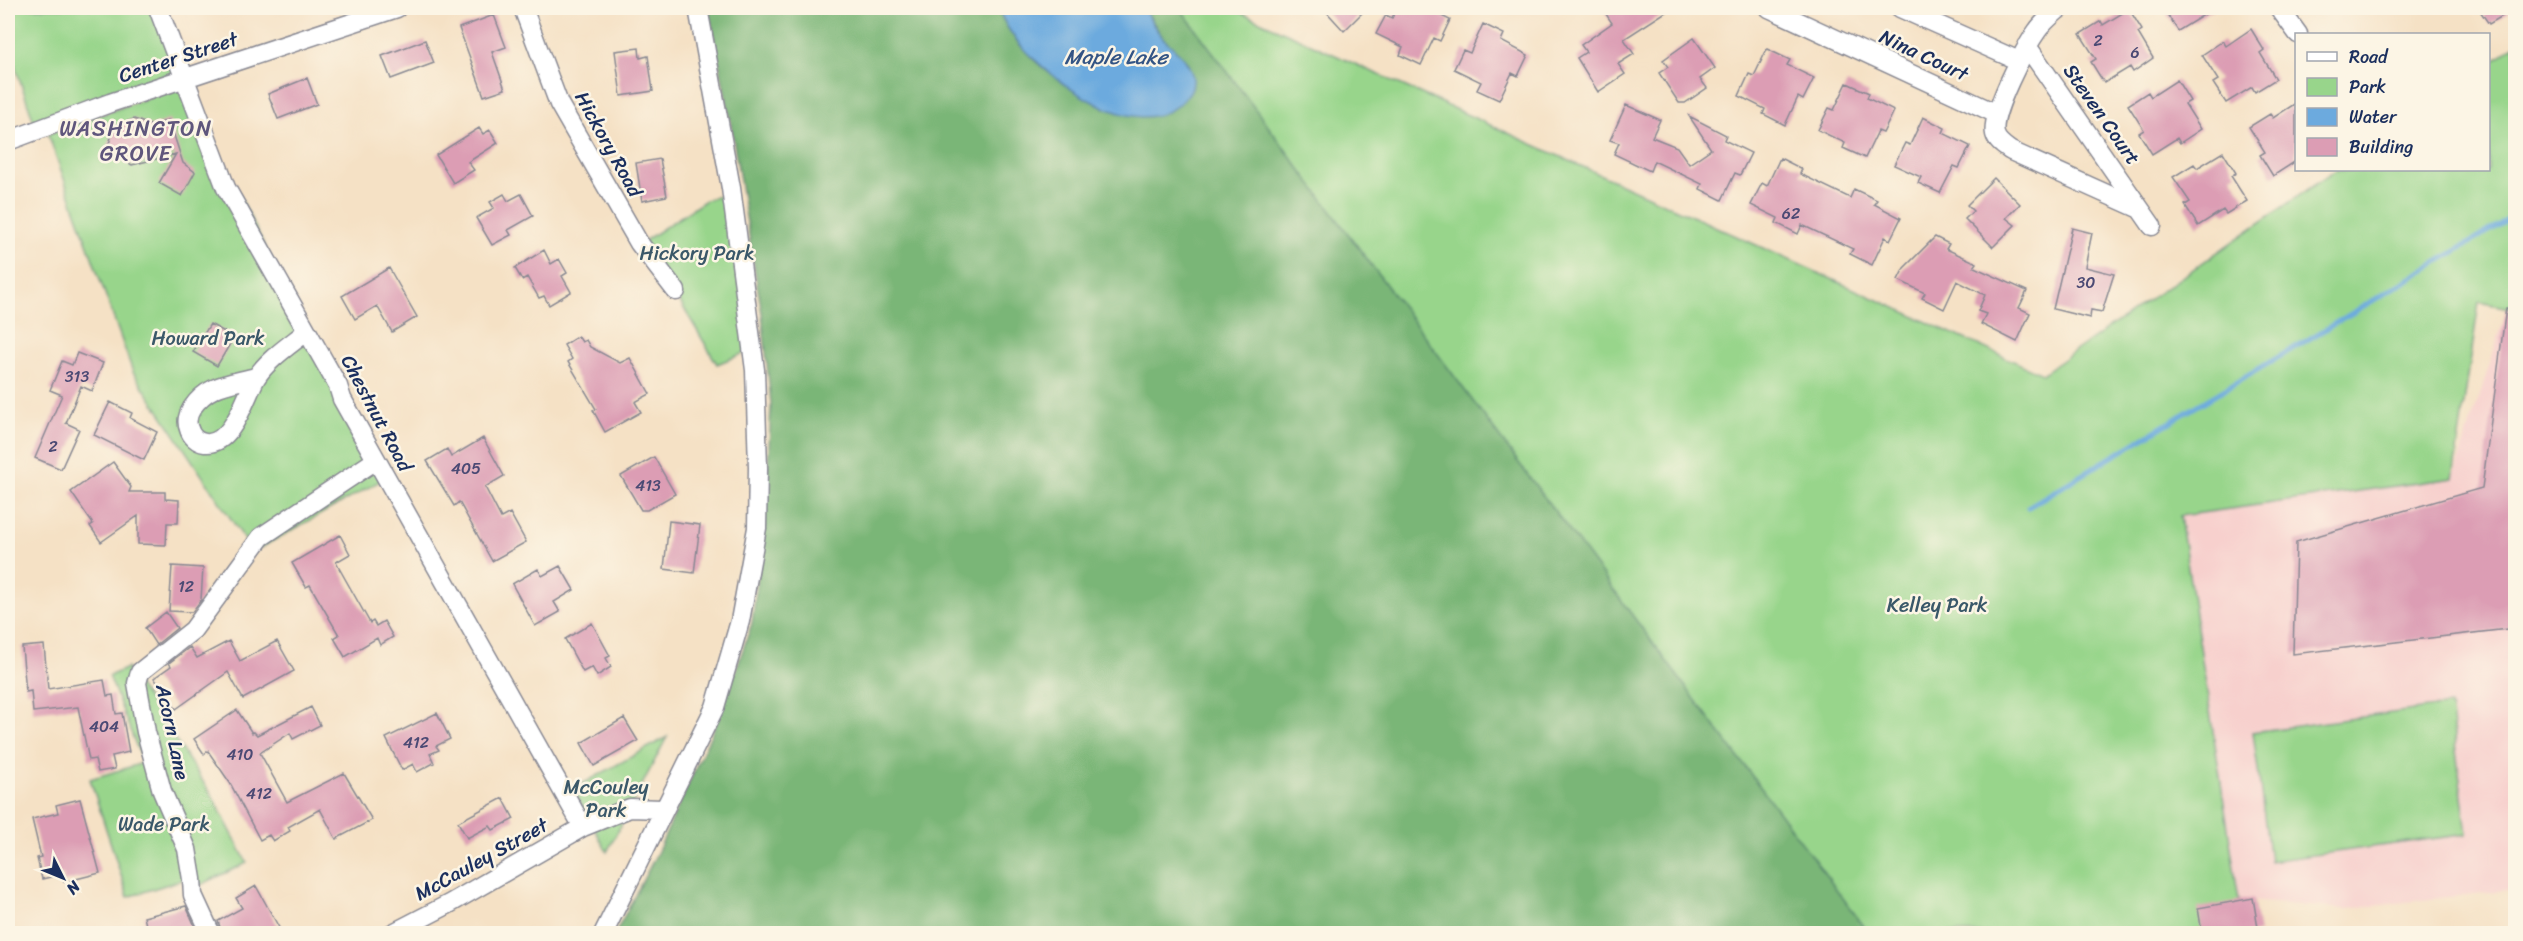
<svg xmlns="http://www.w3.org/2000/svg" width="2523" height="941" font-family="Sriracha,sans-serif">
	<style>
		.built { fill: #f7d0cd }
		.green { fill: #98d58b; stroke: #5a8274; stroke-width: 1.5 }
		.forest { fill: #7ab677; stroke: #4a726a; stroke-width: 1.5 }
		.water { fill: #6caade; stroke: #446c9e; stroke-width: 1.5 }
		.lines { fill: none; stroke-linecap: round; stroke-linejoin: round }
		.stream { stroke: #6caade; stroke-width: 5 }
		.building { fill: #dc9db4 }
		.minor-casing { stroke: #888892; stroke-width: 21 }
		.minor { stroke: #fff; stroke-width: 18 }
		.labels { text-anchor: middle; stroke-width: 5; stroke-linejoin: round; paint-order: stroke }
		.number-label { font-size: 16px; fill: #4b4a74 }
		.street-label { font-size: 20px; fill: #1b2f5e; stroke: #fcf5e5 }
		.park-label { font-size: 20px; fill: #3a5869; stroke: #fcf5e5 }
		.water-label { font-size: 21px; font-style: italic; fill: #335484; stroke: #fcf5e5 }
		.quarter-label { font-size: 22px; letter-spacing: 1.5px; fill: #5f567c; stroke: #fcf5e5 }
	</style>
	<rect width="100%" height="100%" fill="#fcf5e5"/>
	<filter id="ink" filterUnits="userSpaceOnUse"><feTurbulence type="fractalNoise" baseFrequency=".0167" numOctaves="2"/><feDisplacementMap in="SourceGraphic" scale="12" xChannelSelector="R" yChannelSelector="G"/><feConvolveMatrix kernelMatrix="1 2 1 2 8 2 1 2 1" color-interpolation-filters="sRGB"/></filter>
	<filter id="wash" filterUnits="userSpaceOnUse"><feTurbulence type="fractalNoise" baseFrequency=".008" numOctaves="4" result="noise"/><feDisplacementMap in="SourceGraphic" scale="24" xChannelSelector="R" yChannelSelector="G"/><feGaussianBlur stdDeviation="1.35" result="paint"/><feColorMatrix in="noise" values="0 0 0 0 0 0 0 0 0 0 0 0 0 0 0 0 0 1.4 0 .05"/><feComposite in="paint" operator="in"/></filter>
	<g filter="url(#wash)">
		<rect width="100%" height="100%" fill="#f5e1c5"/>
		<path class="built" d="M2507,310L2515,311V889L2347,909L2237,900L2180,516L2453,478Z"/>
		<path class="green" d="M8,8H155L177,71L34,122L8,45Z
			M1179,8H1231L2042,374L2336,170H2488L2489,64L2515,45V309L2479,302L2453,478L2180,516L2244,933H1868Z
			M184,85L382,480L253,552L133,372L48,134Z
			M728,194L752,350L717,364L644,241L706,200Z
			M127,668L212,795L247,863L194,888L187,878L128,897L90,779L143,763L109,676Z
			M2450,705L2467,834L2270,861L2253,732Z
			M667,737L607,852L573,789Z"/>
		<path class="forest" d="M708,8H998C1016,55 1062,85 1104,108L1188,64L1163,38L1144,8H1180L1869,933L615,934L658,851L713,730L736,670L752,623L766,510L771,404L762,314L728,107Z"/>
		<path class="water" d="M998,8H1144C1149,18 1156,30 1164,39C1176,51 1190,60 1193,79C1194,89 1188,95 1181,102C1136,147 1048,78 1019,43C1010,33 1003,20 998,8Z"/>
		<g class="lines">
			<path class="stream" d="M2028,507L2516,215"/>
		</g>
		<g id="blocks">
			<path class="building" d="M1323,8H1367L1344,31Z
				M1397,8H1425L1450,20L1440,41L1434,38L1421,65L1400,55L1403,47L1376,34L1386,15L1392,18Z
				M1602,8H1672L1624,39L1634,54L1618,64L1625,74L1598,92L1577,58L1586,52L1581,45L1612,23Z
				M2163,8H2215L2178,31Z
				M2478,8H2516L2489,24Z
				M2129,9L2142,30L2138,33L2153,58L2133,72L2130,67L2104,83L2091,62L2096,59L2080,34L2101,21L2103,25Z
				M494,15L506,47L492,52L505,89L484,96L459,28Z
				M1483,24L1504,34L1501,41L1528,55L1518,76L1512,73L1499,100L1477,90L1481,82L1454,69L1463,50L1470,53Z
				M2251,29L2264,50L2260,53L2276,79L2255,92L2252,87L2226,103L2213,83L2218,80L2202,55L2223,41L2226,46Z
				M1694,38L1715,68L1700,79L1707,88L1685,103H1679L1659,73L1668,67L1663,60Z
				M425,40L434,63L391,79L382,56Z
				M639,48L640,58L648,56L653,91L621,96L615,51Z
				M1767,49L1790,60L1787,65L1814,78L1803,100L1798,97L1785,125L1763,114L1765,109L1739,96L1749,74L1754,76Z
				M307,78L317,104L278,119L268,94Z
				M2177,80L2190,101L2185,104L2201,129L2180,143L2177,138L2152,154L2139,133L2144,130L2128,105L2148,92L2151,97Z
				M1847,83L1869,93L1867,98L1894,111L1883,133L1878,131L1865,158L1843,148L1845,143L1818,130L1829,108L1834,110Z
				M2296,103V161L2273,176L2260,155L2265,152L2249,127L2270,114L2273,118Z
				M1626,105L1660,120L1652,137L1677,147L1689,164L1711,149L1689,116L1726,135L1724,140L1751,153L1740,175L1735,173L1722,200L1700,189L1702,184L1654,161L1650,171L1614,154L1619,143L1610,140Z
				M1923,117L1945,128L1943,133L1970,146L1959,168L1954,166L1940,193L1918,183L1921,177L1894,165L1905,143L1910,145Z
				M134,119L152,126L169,120L183,163L195,172L182,196L159,183L176,154L132,165L118,157L107,149L115,126Z
				M479,128L483,134L490,130L498,143L468,162L474,170L453,183L436,155Z
				M2223,152L2236,173L2231,176L2247,201L2226,214L2223,210L2198,226L2185,205L2190,202L2173,177L2194,164L2197,168Z
				M1780,158L1802,169L1800,174L1850,198L1854,189L1877,200L1874,204L1901,218L1890,240L1885,237L1872,265L1850,254L1853,249L1802,225L1798,234L1776,223L1778,218L1751,205L1762,183L1767,186Z
				M660,159L667,196L642,201L636,163Z
				M1994,178L2020,204L2006,218L2015,225L1993,247L1965,219L1973,211L1967,205Z
				M504,194L508,201L521,194L533,216L508,230L511,235L492,245L476,218L494,208L490,202Z
				M2072,228L2092,233L2085,267L2114,274L2102,312L2091,310L2090,318L2053,309Z
				M1935,237L1949,244L1946,249L1977,263L1974,267L2027,291L2019,308L2030,313L2017,342L1981,324L1986,314L1978,311L1985,295L1957,281L1944,309L1922,298L1925,293L1898,280L1904,268Z
				M544,250L551,264L559,259L567,273L562,276L571,292L549,305L544,296L539,298L527,277L522,280L515,268Z
				M389,268L417,317L392,332L377,306L355,319L342,296Z
				M2506,308L2516,309V628L2293,654L2296,542L2482,488Z
				M210,324L234,337L217,366L193,352Z
				M578,336L582,342L586,340L590,347L620,363L630,358L650,394L635,402L641,412L605,432L593,410L596,409L568,362L572,359L564,345Z
				M77,353L103,363L92,391L81,386L66,423L79,429L61,469L35,458L62,395L50,390L62,361L72,365Z
				M110,402L132,413L130,418L157,432L144,460L94,435Z
				M483,438L504,476L485,487L501,518L510,513L526,542L492,561L459,502L454,506L427,461L447,449L451,457Z
				M654,457L675,494L647,510H641L621,476Z
				M113,462L131,487L129,492H165V499L179,500L178,523H167L166,545L138,544V516L101,542L90,526L93,524L71,492Z
				M669,521L700,525L694,573L664,569Z
				M340,535L350,554L336,562L339,568L370,623L373,621L376,626L384,621L393,637L380,645L377,638L345,657L334,638L339,635L310,585L306,587L292,563Z
				M172,566L203,568L201,600L192,612L169,611Z
				M560,566L574,590L554,602L560,612L535,626L512,584L538,569L542,576Z
				M166,612L177,628L156,645L145,628Z
				M592,623L610,656L606,658L611,667L597,676L592,667L583,672L565,639Z
				M229,641L240,661L277,641L294,671L243,699L228,672L176,709L154,678L171,666L169,663L190,647L197,658Z
				M44,645L48,689L104,680L107,696L113,695L116,714L122,713L129,752L112,756L115,769L98,772L95,759L89,760L78,707L33,712L31,691L26,692L22,647Z
				M311,707L320,725L293,739L290,733L260,753L287,802L344,773L372,820L336,839L320,809L288,827L290,831L273,841L269,835L260,840L230,783L208,751L204,754L194,739L237,710L252,733L254,732L257,735Z
				M437,713L450,739L436,746L439,750L430,754L434,763L417,772L413,764L402,770L386,738Z
				M624,718L638,741L594,766L581,743Z
				M503,798L514,819L493,830L490,826L467,838L458,822Z
				M80,799L100,873L64,882L63,874L42,879L37,858L41,857L32,819L58,813L56,805Z
				M256,886L282,933H222L218,921L242,908L236,898Z
				M2253,898L2259,933H2202L2198,908Z
				M186,906L198,933H148L144,917Z"/>
		</g>
	</g>
	<g filter="url(#ink)">
		<use href="#blocks" fill-opacity="0" stroke="#888892" stroke-width="1.5"/>
		<g class="lines">
			<defs>
				<path id="minor" d="M158,8L226,188L338,386L342,399L583,827
					M523,8L559,104L639,243L676,291
					M1769,8L1997,114
					M1900,8L2019,61
					M2060,8C2052,15 2043,22 2037,31C2025,48 1990,114 1995,134C1997,142 2004,146 2011,151L2140,209
					M2279,8L2298,34
					M2027,46L2152,226
					M8,141L110,103L397,8
					M256,377C230,384 208,384 192,408C188,414 186,422 189,429C191,436 197,442 205,443C233,446 246,395 256,378C267,360 290,345 306,332
					M211,934L193,895L192,879L187,849L162,791L146,732L137,683L140,672L193,630L261,537L376,460
					M391,934L449,904L583,827L630,808L662,809
					M603,934L715,707L740,621L757,528L758,468L755,370L731,188L698,8"/>
			</defs>
			<use href="#minor" class="minor-casing"/>
			<use href="#minor" class="minor"/>
		</g>
	</g>
	<g class="labels">
		<g class="number-label">
			<text x="2098" y="46">2</text>
			<text x="2135" y="58">6</text>
			<text x="1791" y="219">62</text>
			<text x="2086" y="288">30</text>
			<text x="77" y="382">313</text>
			<text x="53" y="452">2</text>
			<text x="466" y="474">405</text>
			<text x="648" y="491">413</text>
			<text x="186" y="592">12</text>
			<text x="104" y="732">404</text>
			<text x="416" y="748">412</text>
			<text x="240" y="760">410</text>
			<text x="259" y="799">412</text>
		</g>
		<g class="street-label">
			<text transform="translate(1924 55) rotate(25)" y="7">Nina Court</text>
			<text transform="translate(178 57) rotate(-18)" y="7">Center Street</text>
			<text transform="translate(2102 114) rotate(55)" y="7">Steven Court</text>
			<text transform="translate(609 144) rotate(61)" y="7">Hickory Road</text>
			<text transform="translate(377 413) rotate(62)" y="7">Chestnut Road</text>
			<text transform="translate(173 732) rotate(78)" y="7">Acorn Lane</text>
			<text transform="translate(481 859) rotate(-29)" y="7">McCauley Street</text>
		</g>
		<g class="park-label">
			<text x="697" y="260">Hickory Park</text>
			<text x="208" y="345">Howard Park</text>
			<text x="1937" y="612">Kelley Park</text>
			<text x="606" y="794">McCouley<tspan x="606" dy="23">Park</tspan></text>
			<text x="164" y="831">Wade Park</text>
		</g>
		<g class="water-label">
			<text x="1116" y="64">Maple Lake</text>
		</g>
		<g class="quarter-label">
			<text x="136" y="136">WASHINGTON<tspan x="136" dy="25">GROVE</tspan></text>
		</g>
	</g>
	<rect width="2523" height="941" fill="none" stroke="#fcf5e5" stroke-width="30"/>
	<rect x="2295" y="33" width="195" height="138" fill="#fcf5e5" stroke="#a2a6af" stroke-width="1.5"/>
	<rect x="2307" y="52" width="30" height="9" fill="#ffffff" stroke="#a2a6af" stroke-width="1.5"/>
	<text x="2349" y="63" font-size="18" fill="#1b2f5e">Road</text>
	<rect x="2307" y="78" width="30" height="18" fill="#98d58b" stroke="#a2a6af" stroke-width="1.5"/>
	<text x="2349" y="93" font-size="18" fill="#1b2f5e">Park</text>
	<rect x="2307" y="108" width="30" height="18" fill="#6caade" stroke="#a2a6af" stroke-width="1.5"/>
	<text x="2349" y="123" font-size="18" fill="#1b2f5e">Water</text>
	<rect x="2307" y="138" width="30" height="18" fill="#dc9db4" stroke="#a2a6af" stroke-width="1.5"/>
	<text x="2349" y="153" font-size="18" fill="#1b2f5e">Building</text>
	<g transform="translate(63 878) rotate(133)" stroke="#fcf5e5" stroke-width="4.5" paint-order="stroke">
	<path d="M0-4.5L10 22L0 15L-10 22Z" fill="#1b2f5e"/>
	<text y="-9" font-size="16" font-weight="bold" text-anchor="middle" fill="#1b2f5e">N</text>
	</g>
</svg>
